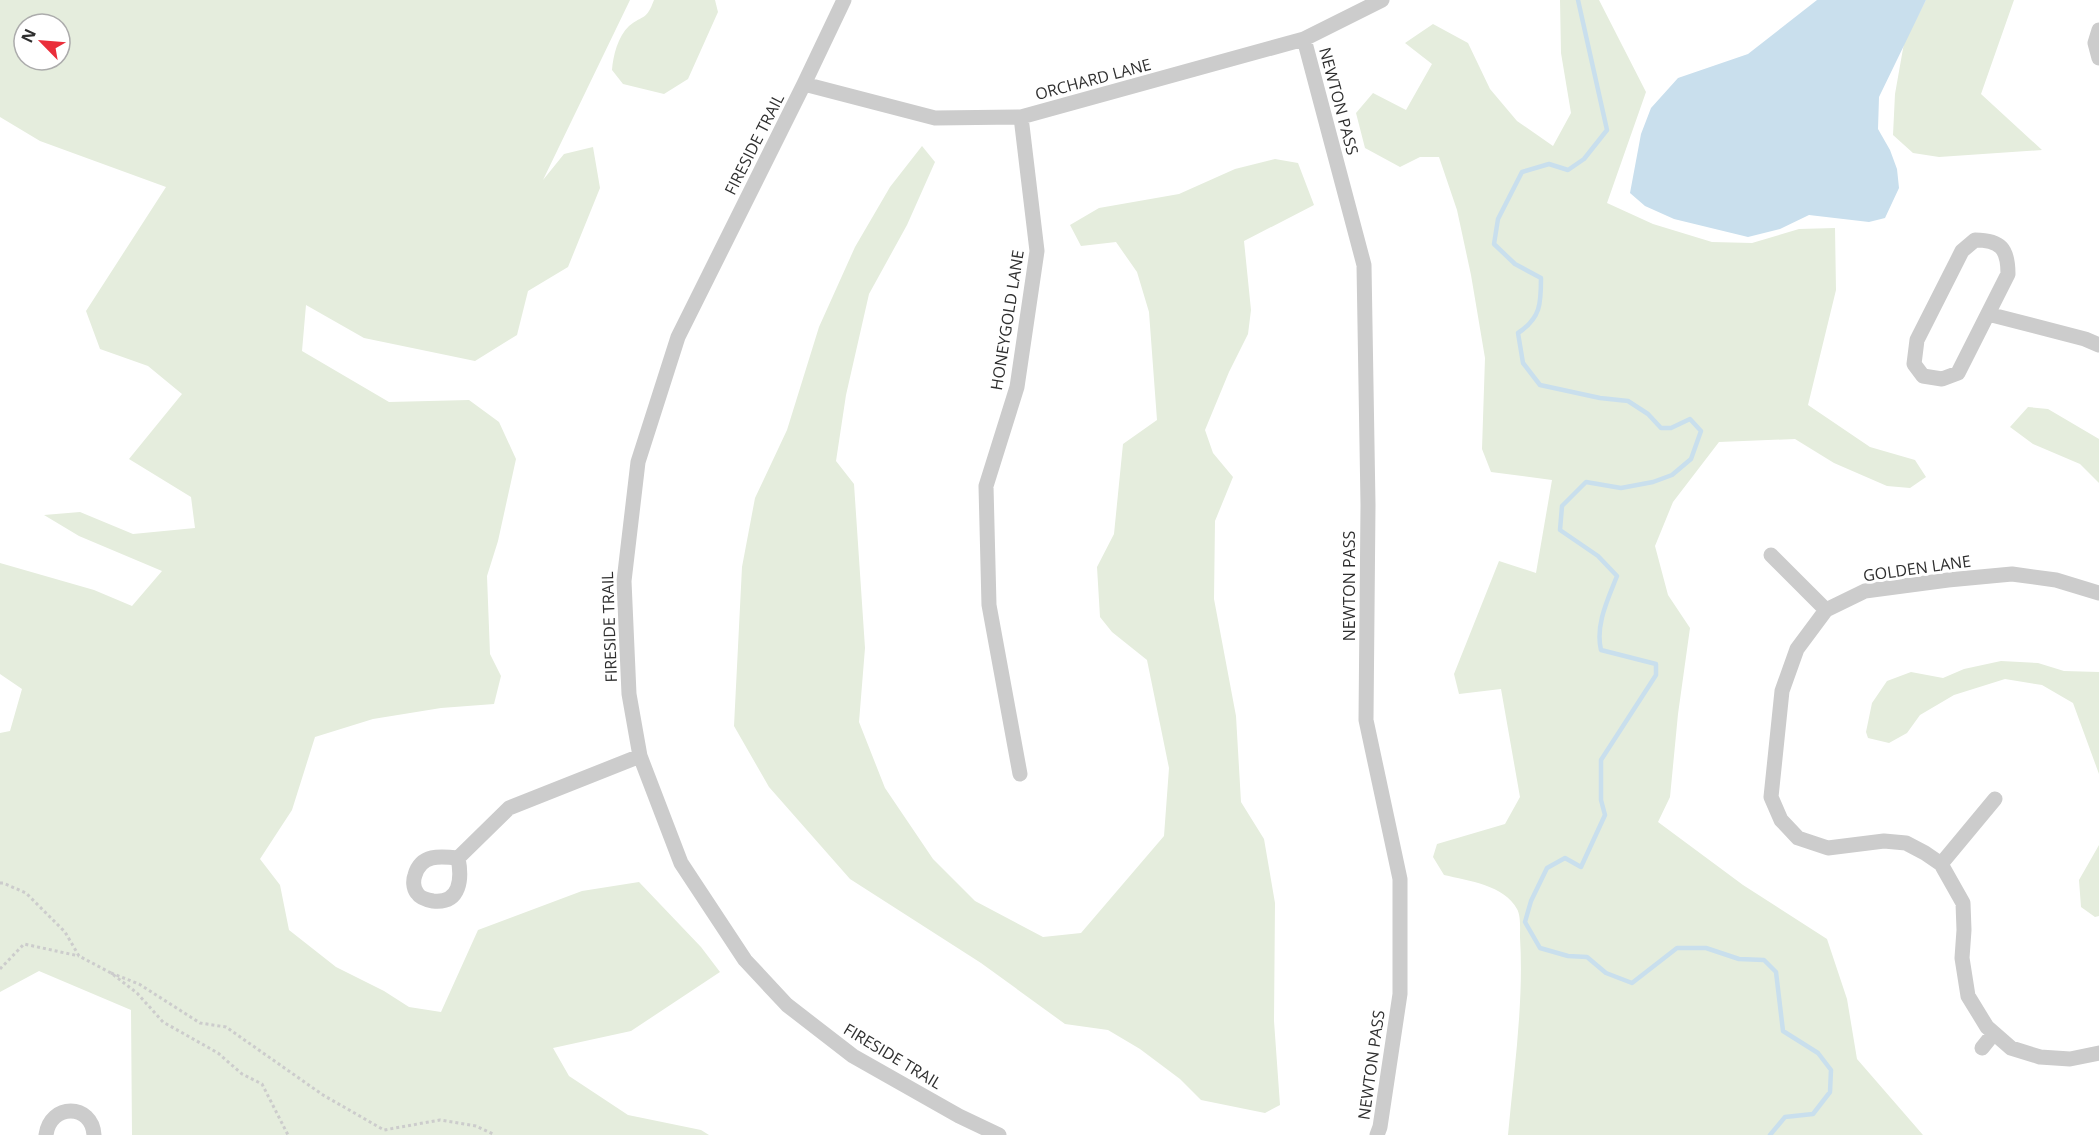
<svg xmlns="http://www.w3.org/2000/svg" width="2099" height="1135" font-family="'Open Sans',sans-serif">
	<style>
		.green { fill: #e5eddd; fill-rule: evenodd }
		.water { fill: #c9dfed }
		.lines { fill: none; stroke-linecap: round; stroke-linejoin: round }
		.stream { stroke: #c9dfed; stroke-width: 4.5 }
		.path { stroke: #ccc; stroke-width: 3; stroke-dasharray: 3 3; stroke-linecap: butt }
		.street { stroke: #ccc; stroke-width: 15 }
		.labels { text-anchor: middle; stroke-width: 6; stroke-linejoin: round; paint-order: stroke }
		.street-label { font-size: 16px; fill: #2f2f2f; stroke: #fff }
	</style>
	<rect width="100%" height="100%" fill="#fff"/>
	<path class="green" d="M0,0H630L543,180L564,154L593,147L600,188L568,267L528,291L517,335L475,361L364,338L306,305L302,351L389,402L469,400L499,422L516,459L498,541L487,576L490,654L501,676L494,704L441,708L373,719L315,737L292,810L260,859L280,885L289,930L336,967L384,991L409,1007L441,1012L478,930L582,891L639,882L701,947L720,972L631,1031L553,1048L569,1076L628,1115L701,1130L709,1135H132L131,1010L39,971L0,992V733L10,731L22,689L0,674V563L94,590L132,606L162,571L79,536L44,515L80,512L133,534L195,528L191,497L129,459L182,394L148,366L100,349L86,311L166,187L40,141L0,117ZM24,24H60V60H24Z
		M654,0H715L718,12L688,79L664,94L623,84L612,70C613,56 618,36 629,26C644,14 646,21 654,0Z
		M1560,0H1599L1646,92L1607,203L1653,224L1712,242L1752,243L1799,229L1835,228L1836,290L1808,405L1870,447L1915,460L1926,477L1910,488L1887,486L1834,463L1795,439L1719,442L1673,502L1655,546L1668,595L1690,628L1678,714L1670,797L1658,822L1743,885L1827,939L1847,999L1857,1059L1923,1135H1508C1514,1069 1524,1003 1520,937C1520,929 1521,916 1517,909C1504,885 1469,881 1444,875L1433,857L1437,844L1505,824L1520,797L1501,689L1459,694L1454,674L1499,561L1536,573L1552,480L1491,472L1482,449L1485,358L1471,275L1457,210L1439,157H1420L1400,167L1365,148L1356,113L1373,93L1406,110L1432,64L1405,43L1433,24L1468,43L1490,89L1517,121L1553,146L1571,113L1561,53Z
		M1926,0H2014L1981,94L2042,150L1939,157L1913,153L1893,135L1895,94L1904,43Z
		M922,146L935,162L907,225L869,294L846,395L836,461L854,484L865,648L859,722L885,788L933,859L975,901L1043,937L1081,933L1164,836L1169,768L1147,660L1112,632L1100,617L1097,567L1114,534L1123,444L1157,420L1149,312L1137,272L1116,242L1081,246L1070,225L1099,208L1179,194L1235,169L1275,159L1298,163L1314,205L1244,241L1251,310L1248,334L1229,372L1205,430L1213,453L1233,477L1215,521L1214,599L1236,716L1241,802L1264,839L1275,903L1274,1021L1280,1105L1265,1113L1201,1100L1180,1079L1140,1049L1108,1030L1065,1024L981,963L850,879L769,787L734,726L742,567L755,498L787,430L819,327L855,247L890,187Z
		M2028,407L2048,409L2099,439V483L2080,464L2033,444L2010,427Z
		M2001,661L2038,663L2064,671L2099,672V774L2073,703L2042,685L2005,679L1954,695L1920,715L1907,733L1889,743L1868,738L1866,732L1872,703L1887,681L1911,672L1943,678L1964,669Z
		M2099,845V916L2095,917L2081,907L2079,880Z"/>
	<path class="water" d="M1817,0H1926L1879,97L1878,129L1890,150L1897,169L1899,188L1885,218L1869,222L1809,215L1780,229L1748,237L1674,219L1645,206L1630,193L1641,134L1651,108L1678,78L1748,54Z"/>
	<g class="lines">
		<path class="stream" d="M1578,0L1607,130L1584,159L1568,170L1549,164L1522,172L1498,219L1494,244L1515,264L1541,278C1541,303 1541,318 1518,333L1523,363L1540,385L1600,398L1628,401L1648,414L1661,428H1671L1690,419L1701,431L1691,459L1672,475L1653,482L1621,488L1586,482L1562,506L1560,530L1598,556L1617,576C1608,599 1595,625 1601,650L1656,664V675L1601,760V800L1605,815L1581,867L1565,858L1547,868L1531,901L1525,922L1540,948L1568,956L1587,957L1606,973L1632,983L1677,948H1706L1739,959L1764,960L1776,972L1783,1031L1818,1053L1831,1070L1830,1092L1813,1114L1785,1117L1770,1135"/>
		<path class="path" d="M0,883H3L26,893L65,932L79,956L111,973L137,993L163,1022L218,1053L242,1074L262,1084L288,1135
			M0,969L24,944L79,956
			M111,973L139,984L200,1023L226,1027L323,1095L384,1130L440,1120L476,1126L495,1135"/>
		<path class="street" d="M844,0L804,84L678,337L638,462L624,581L629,694L640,756L681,863L745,960L787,1005L853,1056L959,1116L999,1135
			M2099,30L2095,43L2099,58
			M1304,39L1364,265L1368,505L1366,720L1400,879V994L1380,1127L1377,1135
			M804,84L935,118L1021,117L1304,39L1382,0
			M1975,240C2001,240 2008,249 2008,274L1958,373L1942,379L1923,376L1914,364L1917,340L1962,251Z
			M1988,314L2085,339L2099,345
			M1771,555L1826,610
			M2099,593L2056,580L2012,574L1948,580L1865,591L1826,610L1797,649L1782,691L1771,797L1781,820L1798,838L1828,848L1884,841L1906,843L1925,853L1941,864L1963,903L1964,930L1962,958L1968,996L1987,1027L2011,1048L2040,1057L2070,1059L2099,1053
			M1020,774L989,605L986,486L1017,387L1037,251L1021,117
			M458,858C462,878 461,904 433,901C427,900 420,898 417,893C413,888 413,880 415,875C421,854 440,856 458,858L509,808L640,756
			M1941,864L1995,799
			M1982,1048L1994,1033
			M46,1135C50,1103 92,1103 94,1135"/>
	</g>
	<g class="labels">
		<g class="street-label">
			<text transform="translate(1093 79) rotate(-15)" y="6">ORCHARD LANE</text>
			<text transform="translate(1339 101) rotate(75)" y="6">NEWTON PASS</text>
			<text transform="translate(754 144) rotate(-63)" y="6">FIRESIDE TRAIL</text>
			<text transform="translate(1007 320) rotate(-81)" y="6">HONEYGOLD LANE</text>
			<text transform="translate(1917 568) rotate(-8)" y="6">GOLDEN LANE</text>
			<text transform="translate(1349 586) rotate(-90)" y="6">NEWTON PASS</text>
			<text transform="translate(609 627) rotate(-92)" y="6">FIRESIDE TRAIL</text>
			<text transform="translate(893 1056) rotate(31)" y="6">FIRESIDE TRAIL</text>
			<text transform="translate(1371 1065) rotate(-82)" y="6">NEWTON PASS</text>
		</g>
	</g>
	<g transform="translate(42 42) rotate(295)"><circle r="28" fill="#ffffff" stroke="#acacac" stroke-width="1.5"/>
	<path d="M0-4.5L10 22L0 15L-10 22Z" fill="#ea2e3a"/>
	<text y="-9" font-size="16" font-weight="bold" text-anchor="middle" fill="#2f2f2f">N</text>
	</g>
</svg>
